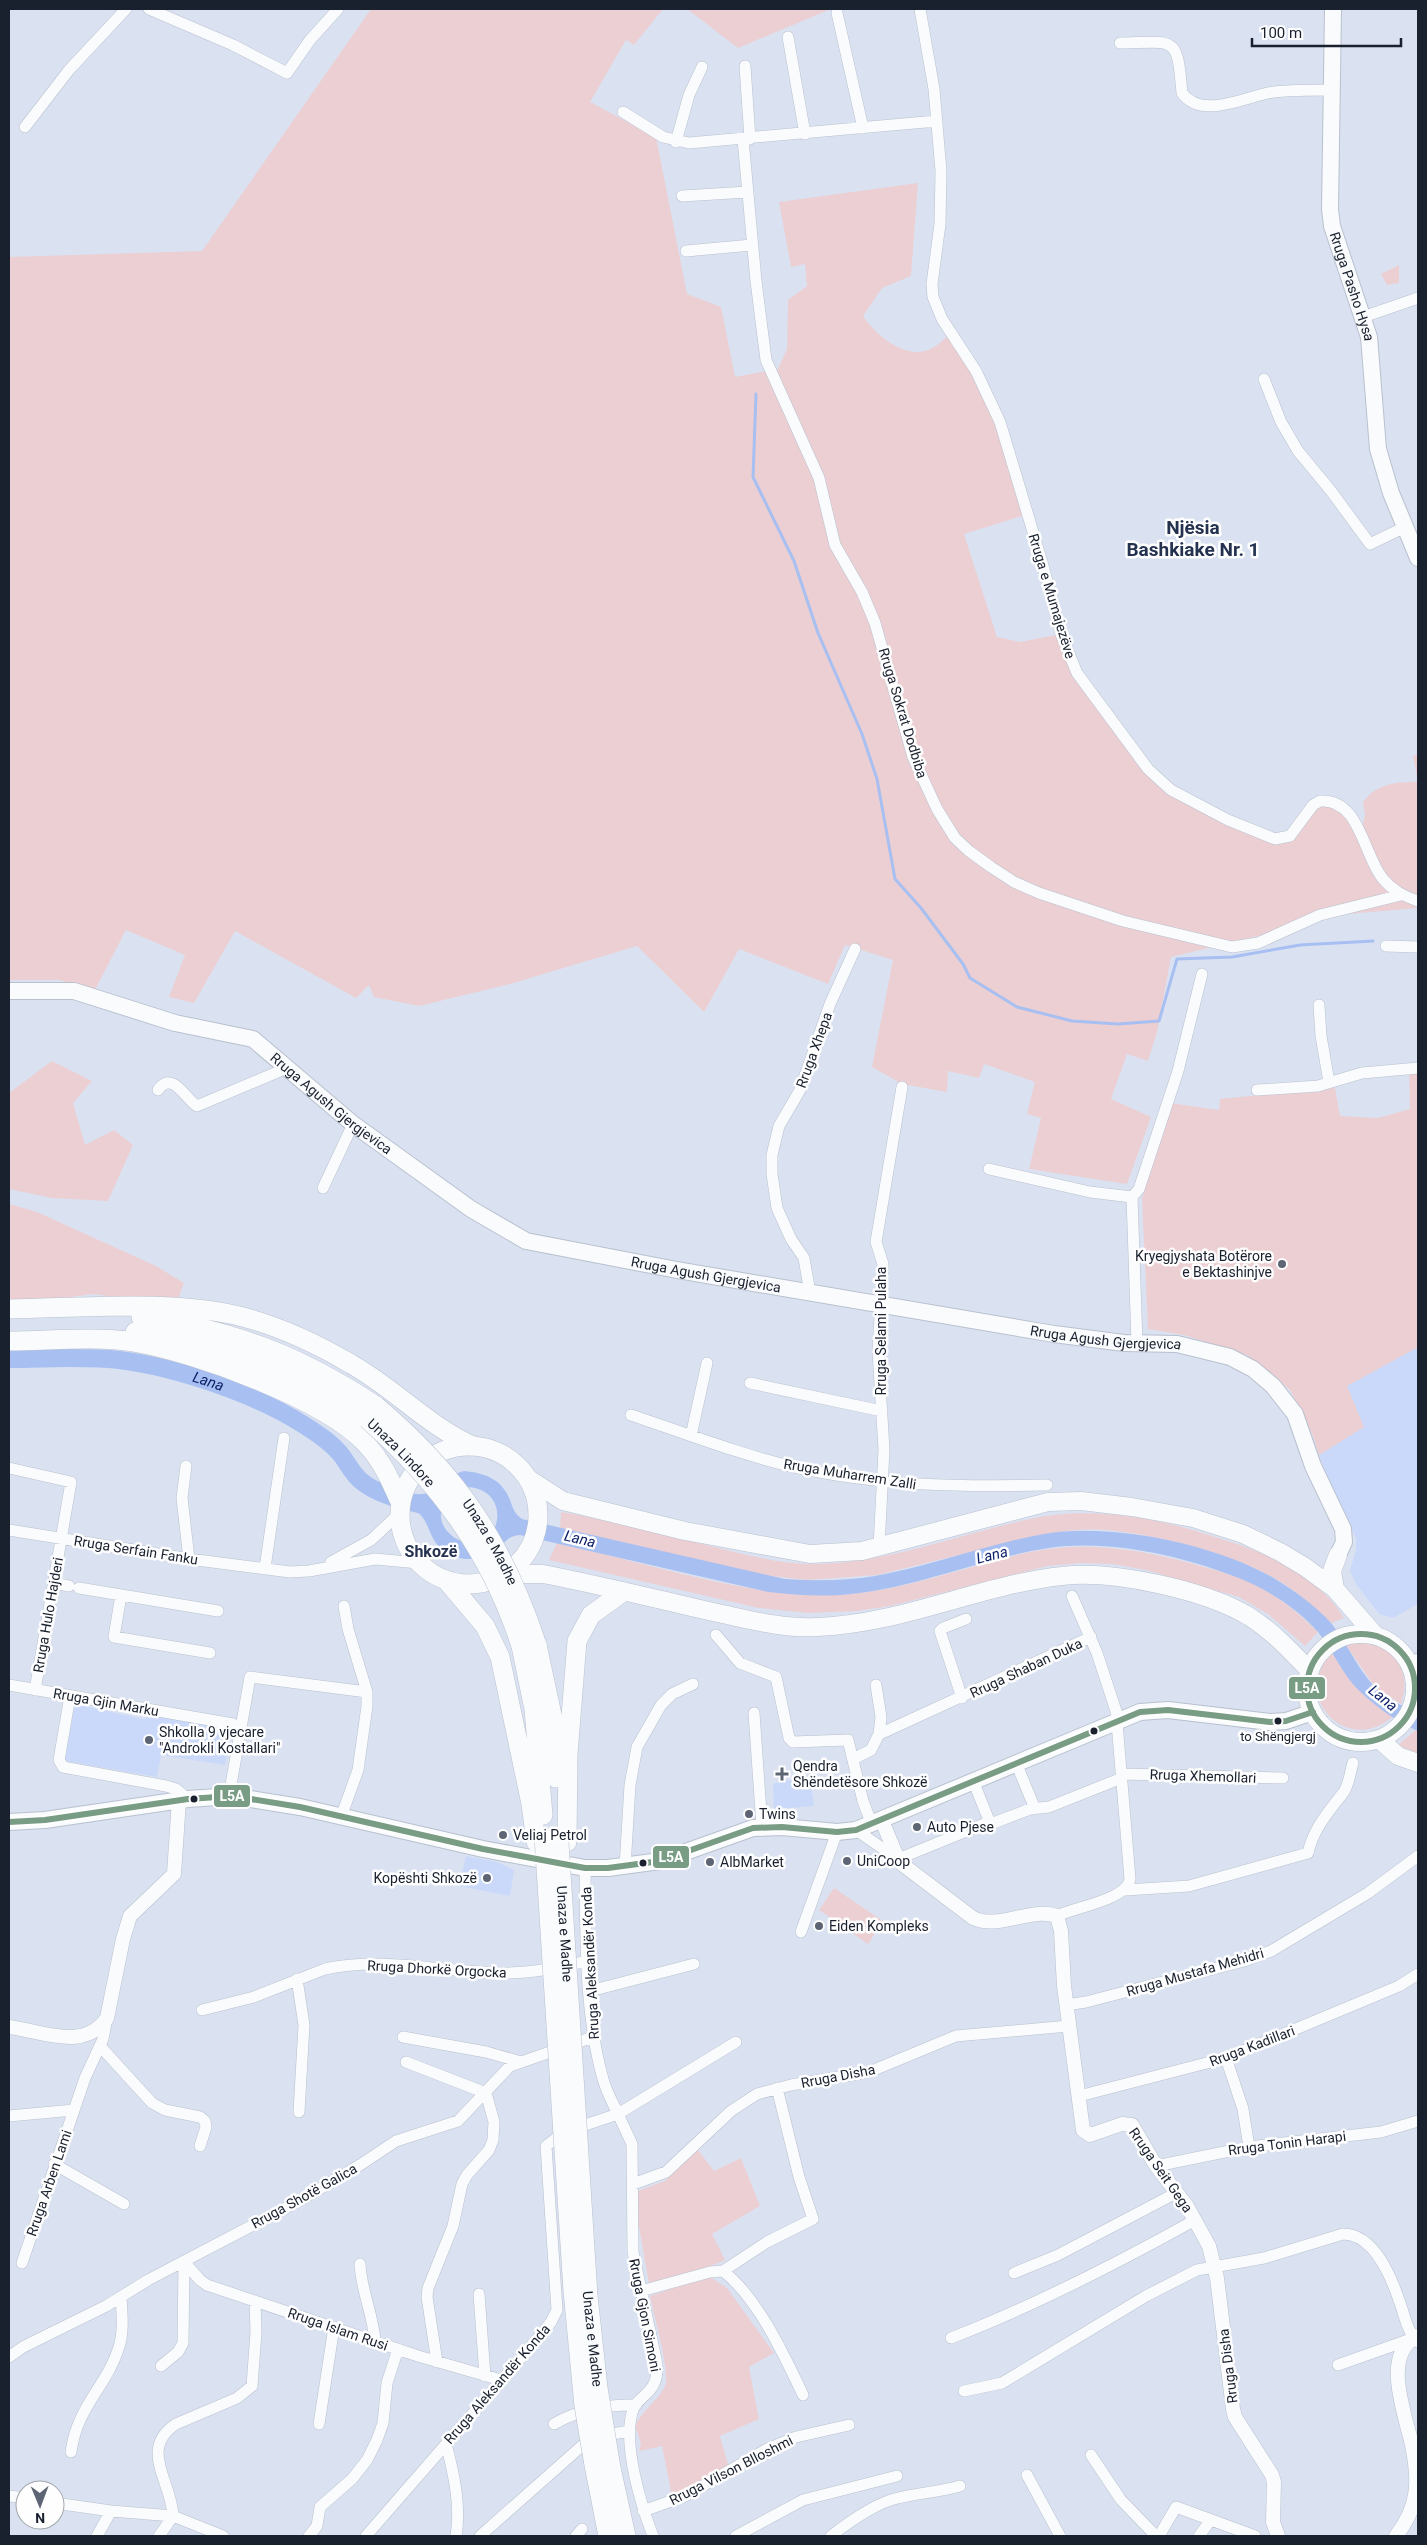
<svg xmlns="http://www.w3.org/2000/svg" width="1427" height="2545" font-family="Roboto,sans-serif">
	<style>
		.built { fill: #cad9f9 }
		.green { fill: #eccfd3 }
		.water { fill: #a8bff1; fill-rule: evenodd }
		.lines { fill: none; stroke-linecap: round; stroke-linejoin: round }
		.stream { stroke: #a8bff1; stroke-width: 3 }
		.river { stroke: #a8bff1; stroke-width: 18 }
		.minor-casing { stroke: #b9c0ce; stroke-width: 12 }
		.tertiary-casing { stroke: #b9c0ce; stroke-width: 15 }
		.secondary-casing { stroke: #b9c0ce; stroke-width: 18 }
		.primary-casing { stroke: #b9c0ce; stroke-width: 19 }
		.trunk-casing { stroke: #b9c0ce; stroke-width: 20 }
		.minor { stroke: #f9fbfd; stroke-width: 11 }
		.tertiary { stroke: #f9fbfd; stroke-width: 14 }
		.secondary { stroke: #f9fbfd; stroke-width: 16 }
		.primary { stroke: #f9fbfd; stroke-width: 18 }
		.trunk { stroke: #f9fbfd; stroke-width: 19 }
		.trunk-bridge-casing { stroke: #b9c0ce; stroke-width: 20; stroke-linecap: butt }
		.trunk-bridge { stroke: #f9fbfd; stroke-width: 19 }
		.bus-1-casing { stroke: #fefefe; stroke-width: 10 }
		.bus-1 { stroke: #799c85; stroke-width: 6 }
		.poi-dot { fill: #5d6473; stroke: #fefefe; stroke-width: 2 }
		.bus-dot { fill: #19202e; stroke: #fefefe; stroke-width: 2 }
		.labels { text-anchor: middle; stroke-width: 5; stroke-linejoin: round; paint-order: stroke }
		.bus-label { font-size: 13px; fill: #19202e; stroke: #fefefe }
		.street-label { font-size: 14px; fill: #19202e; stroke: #fefefe }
		.poi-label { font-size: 14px; fill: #19202e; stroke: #fefefe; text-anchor: start }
		.water-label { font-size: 15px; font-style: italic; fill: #0b1f69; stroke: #fefefe }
		.quarter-label { font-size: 16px; font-weight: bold; fill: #24314f; stroke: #fefefe }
		.district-label { font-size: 19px; font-weight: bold; fill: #24314f; stroke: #fefefe }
		.line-badge { stroke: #fefefe; stroke-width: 2 }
		.badge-label { font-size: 14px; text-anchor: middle; font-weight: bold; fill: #fff }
	</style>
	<rect width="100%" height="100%" fill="#dae2f2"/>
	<path class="built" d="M1418,1347V1604L1393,1618L1379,1614L1356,1584L1350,1571L1356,1549V1538L1335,1498L1319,1455L1364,1427L1347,1386Z
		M75,1704L144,1719L153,1712L233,1726L225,1765L161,1755L157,1777L65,1761Z
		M810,1779L814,1806L774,1809L773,1784L781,1781Z
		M466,1856L497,1862L514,1870L510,1896L459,1886Z"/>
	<path class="green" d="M371,9H663L634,45L626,40L590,102L656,137L687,294L721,307L735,377L778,369L787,349L788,300L807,286L805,264L791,267L779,202L918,183L911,276L882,288L863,316C875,334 902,357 925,351C936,348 943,340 951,333L976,371L1028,514L964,534L997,637L1020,642L1061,634L1077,673L1171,790L1283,839L1307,813L1329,800L1362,828L1365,815L1363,802C1378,783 1395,782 1418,782L1413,756L1418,754V908L1348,914L1171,957L1157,1032L1148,1061L1127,1054L1111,1099L1151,1117L1127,1184L1029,1169L1041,1118L1027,1114L1035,1082L984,1064L979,1078L948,1071L947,1092L902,1084L872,1067L893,960L845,945L828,984L739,949L704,1012L637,946L510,984L419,1006L374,997L369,985L356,998L235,931L194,1003L169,997L185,955L126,930L95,990L59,980H9V257L202,251Z
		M687,9H831L738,48Z
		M1399,265V283L1387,285L1381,274Z
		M52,1061L92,1081L73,1103L85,1145L114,1130L133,1145L108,1201L52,1198L9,1189V1093Z
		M1418,1070V1347L1347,1386L1364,1427L1319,1455L1313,1436L1290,1390L1247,1355L1184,1335L1148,1329L1142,1199L1170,1103L1219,1110L1220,1099L1335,1088L1340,1116L1378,1118L1410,1109L1409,1072Z
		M9,1204L37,1212L156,1266L184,1283L179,1297L148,1300L132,1296L117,1297L93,1294L36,1302L9,1303Z
		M561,1512C610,1520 658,1533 706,1545C742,1554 779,1564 816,1564C889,1563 959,1534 1030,1519C1101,1504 1170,1521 1237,1544C1275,1557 1323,1582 1344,1618L1331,1623C1316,1609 1301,1595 1284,1584C1239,1555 1160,1535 1106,1530C1086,1528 1066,1531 1045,1534L877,1575L807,1580L763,1575L560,1528Z
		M557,1543C644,1562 742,1596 830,1595C896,1594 959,1568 1021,1554C1080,1540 1133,1548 1190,1563C1215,1570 1239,1576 1262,1588C1283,1600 1301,1616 1318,1632L1305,1646L1268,1614L1239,1597L1146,1570L1113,1564L1080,1563L1047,1566L890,1606L857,1611L808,1613L759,1608L549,1560Z
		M1361,1640C1395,1645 1412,1671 1401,1704L1375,1687L1345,1644Z
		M1332,1653C1353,1684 1360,1695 1393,1716C1349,1757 1289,1698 1332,1653Z
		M1416,1730L1418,1731V1754L1398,1745Z
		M834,1888L883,1921L868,1944L819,1910Z
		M698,2150L714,2171L741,2158L760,2206L712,2234L725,2260L708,2267L649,2284L638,2221V2191L665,2181Z
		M704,2278H712L727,2288L774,2353L749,2367L759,2419L720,2436L729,2468L672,2497L662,2446L639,2451L641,2443L635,2426C643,2409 658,2401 665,2386C671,2375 653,2312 650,2296Z"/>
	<path class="water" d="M464,1471C485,1473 502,1479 510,1500C513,1509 515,1514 522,1519L785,1579C815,1581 845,1581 875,1576C932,1566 987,1544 1044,1534C1110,1522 1214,1544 1272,1577C1292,1589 1315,1605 1331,1623C1347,1643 1357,1668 1374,1686C1385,1698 1404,1706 1418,1715V1731C1398,1723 1366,1700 1352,1683C1339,1667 1331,1648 1318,1632C1299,1610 1269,1590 1241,1579C1184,1556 1110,1539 1049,1548C982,1558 918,1587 851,1594C823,1597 795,1595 768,1592L520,1535C507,1536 506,1542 498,1549C481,1561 461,1563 444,1551C427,1540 431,1517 412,1509L416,1494C436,1497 445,1476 464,1471ZM464,1487C491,1486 505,1508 493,1532L467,1543C451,1539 435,1524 443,1505C446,1498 458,1492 464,1487Z"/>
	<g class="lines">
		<path class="stream" d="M756,394L753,477L794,561L818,633L862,734L877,779L895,879L921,908L963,964L970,978L1017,1007L1072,1021L1118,1024L1159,1021L1177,959L1232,957L1300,945L1373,941"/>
		<path class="river" id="s1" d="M9,1359C45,1359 83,1356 119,1360C176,1367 256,1394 304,1425C318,1434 332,1443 342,1456C348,1464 352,1473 360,1480C379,1497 410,1501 434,1508"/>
		<defs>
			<path id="minor" d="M149,9L233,45L287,73L310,40L338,9
				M920,9L934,89L941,171L940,224L932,284L933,297L942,319L976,371L1000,422L1042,562L1061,634L1077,673L1148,769L1171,790L1192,801L1228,820L1275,839L1290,836L1313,805L1320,801C1360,798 1363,855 1383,879C1393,891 1404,896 1418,901
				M837,13L863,128
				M788,37L805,134
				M1120,43C1176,42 1177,34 1182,93C1202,121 1248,95 1274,92C1293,90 1312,90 1332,90
				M745,66L750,139
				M623,112L663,137L689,143L937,121
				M25,127L69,70L126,9
				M743,139L756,281L766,360L819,478L835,545L862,592L875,623L913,757L937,809L955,838L969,851L991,867L1014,882L1039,893L1123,921L1232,947L1258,943L1320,915L1401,895
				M676,142L689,95L702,67
				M682,196L748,192
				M686,251L752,245
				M1363,317L1418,298
				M1264,379L1281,422L1298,451L1331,491L1370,544L1405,527
				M1386,946L1418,947
				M1319,1005L1321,1036L1329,1082
				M158,1090C172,1069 186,1100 197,1106L287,1068
				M1257,1090L1318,1086L1362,1073L1418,1068
				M989,1169L1090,1192L1132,1197
				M323,1188L353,1124
				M810,1293L804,1258L791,1239L777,1208L772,1174V1155L779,1126L800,1090L830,1004L855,949
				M1137,1343L1132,1197L1139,1189L1178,1071L1202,974
				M750,1383L882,1411
				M631,1415C685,1433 738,1454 794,1467C877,1486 961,1487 1047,1485
				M691,1436L707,1363
				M186,1466L182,1498L189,1559
				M9,1468L71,1482L35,1690
				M9,1530L189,1559L290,1572L309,1571L375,1559L419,1563
				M879,1547L884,1450L878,1351L883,1264L876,1242L902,1087
				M331,1562L371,1540L400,1513
				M265,1568L284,1438
				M53,1583L69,1586
				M79,1588L218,1611
				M121,1595L114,1637L210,1653
				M716,1635L740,1663L776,1677L789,1738L793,1742L848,1740L863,1801L872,1825
				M9,1685L233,1724
				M876,1685L881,1717L879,1734
				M70,1696L59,1760L63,1767L166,1786L176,1789L188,1799
				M962,1698L940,1631L943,1628L966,1619
				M754,1713L762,1827
				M853,1759L871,1750L879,1734L884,1732L1091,1637
				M1017,1765L1035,1809
				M1122,1774L1283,1778
				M974,1783L990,1823
				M229,1796L250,1677L367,1692
				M341,1817L358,1770L367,1706V1692L348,1629L344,1606
				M856,1830L898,1859L984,1824L996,1822L1030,1809L1049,1807L1122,1778
				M625,1867L630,1785L637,1747L661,1705L672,1694L693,1684
				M1126,1890L1189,1886L1308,1853C1313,1829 1329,1811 1343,1793C1349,1786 1350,1772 1353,1763
				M1057,1916C1075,1907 1127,1900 1130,1879L1116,1711L1097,1653L1072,1596
				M801,1932L837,1832
				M297,1979L304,2025L299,2112
				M590,1991L694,1964
				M1066,2005L1086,2002L1244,1961L1271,1951L1368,1893L1418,1856
				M202,2010L254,1997L325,1969C386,1956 444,1973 505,1973C533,1973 560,1967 588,1961
				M403,2037L486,2052L521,2062
				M100,2046L152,2103L165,2110L200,2117L205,2121L206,2127L200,2146
				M1226,2058L1243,2109L1249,2147
				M406,2062L486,2093L494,2122L493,2140L489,2150L467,2175L462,2184L453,2226L428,2288L427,2297L437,2362
				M1079,2096L1226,2058L1399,1986L1418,1974
				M9,2116L74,2110
				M54,2164L124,2204
				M1156,2166L1249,2147L1381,2132L1418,2121
				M633,2184L666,2172L731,2111L757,2094L791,2085L869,2072L956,2036L1069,2026
				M184,2262L200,2280L207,2285L418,2356L501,2380
				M22,2263L85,2078L103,2039L107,2018
				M360,2264C361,2290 373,2314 375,2341
				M723,2271L767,2242L813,2219L799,2177L777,2088
				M1014,2273L1058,2255L1176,2193
				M641,2291L710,2272L723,2271C758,2298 784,2355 803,2395
				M479,2294L485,2376
				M951,2338C1036,2305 1116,2264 1195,2220
				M9,2357L23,2347L106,2306L148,2280L299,2201L360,2165L396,2141L458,2121L510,2066L593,2037
				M1338,2365L1414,2338
				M161,2366L178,2352L183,2343L184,2262
				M964,2391L1002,2383L1146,2296L1197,2270L1264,2258L1343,2234C1375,2234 1392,2279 1400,2303C1405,2316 1407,2332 1418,2342
				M319,2424L334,2327
				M554,2424C577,2410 610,2404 636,2405
				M446,2444C454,2474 461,2506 456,2536
				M71,2452C77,2406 107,2386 119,2347C124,2331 122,2314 121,2297
				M1091,2455L1121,2500L1156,2536
				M1027,2475L1060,2536
				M9,2496L25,2498
				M55,2503L111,2511L173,2516L223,2536
				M643,2511L685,2496L767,2449L796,2437L849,2425
				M97,2536L111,2511
				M159,2536L173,2516C172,2482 138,2449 176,2424L237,2398L252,2386L256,2332L255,2301
				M309,2536L317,2526L320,2507L352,2479L367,2460L377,2440L383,2423L387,2383L398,2349
				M366,2536L534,2343L551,2322L557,2310L546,2146L564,2132L618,2114C613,2103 606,2091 603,2079C584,2011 586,1937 585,1868
				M480,2536L584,2444L600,2436L630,2431
				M576,2536L582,2529
				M653,2536C641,2505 623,2446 632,2413C637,2393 659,2396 657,2364L633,2252L632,2144L618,2114L736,2042
				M736,2536L803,2500L897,2476
				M831,2536C849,2522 875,2503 898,2498C919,2493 939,2492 960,2486
				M1159,2536L1176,2507L1255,2536
				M1199,2536L1210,2521"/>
			<path id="tertiary" d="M882,1821L898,1859L902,1864L973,1918C999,1930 1030,1907 1057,1916L1061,1931L1064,1986L1083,2130L1090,2135L1122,2124L1132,2125L1156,2166L1187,2206L1209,2246L1217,2278L1233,2409L1235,2417L1272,2475L1274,2482L1273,2522L1278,2536
				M9,2027C42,2031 84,2052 107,2018L123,1939L130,1916L174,1874L179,1800
				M1396,2536C1405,2524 1413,2510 1415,2495C1418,2480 1415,2460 1412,2445C1406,2416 1380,2353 1418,2336"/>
			<g id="secondary">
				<path id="s2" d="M1333,9L1330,209L1332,226L1369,337L1378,449L1391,493L1418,558"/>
				<path id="s3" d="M9,991H74L175,1023L253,1039L353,1124L471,1209L526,1241L677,1270L1054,1334L1124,1343L1177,1344L1230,1357L1253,1369L1273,1386L1295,1414L1313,1466L1343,1529L1344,1542L1338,1555"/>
				<path d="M1411,1664L1418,1662"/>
				<path d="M9,1822L45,1820L188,1799L232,1796L300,1807L483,1849L585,1868H608L660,1861L753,1828L782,1827L837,1832L856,1830L1140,1712L1168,1710L1270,1722L1286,1721L1313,1712"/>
			</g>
			<path id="primary" d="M529,1479L563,1501L685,1531L810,1554L862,1551L1048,1502L1081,1501L1132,1507L1193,1518L1243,1534L1280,1552L1305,1567L1335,1589L1375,1635
				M499,1578L518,1574H543C600,1585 656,1599 713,1612C747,1619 782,1629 817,1627C902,1624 979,1585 1062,1576C1113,1570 1206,1590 1250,1617C1273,1632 1291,1651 1310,1671
				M1335,1589L1332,1571L1338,1555
				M1307 1688a54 54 0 1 1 108 0a54 54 0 1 1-108 0Z
				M1379,1739L1398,1756L1418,1763"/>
			<path id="trunk" d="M9,1309C80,1308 175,1299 243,1317C281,1327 317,1344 351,1364C394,1388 428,1426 473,1446
				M141,1317C233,1330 299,1355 376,1406
				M135,1332C218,1337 299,1371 367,1419
				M9,1341C49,1341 94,1336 134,1342C194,1352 327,1400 367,1445C383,1462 392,1484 401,1504
				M400 1515a69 69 0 1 1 138 0a69 69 0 1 1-138 0Z
				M447,1581L485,1626L500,1657L531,1804L536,1842
				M537,1645L552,1715L556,1778
				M521,1646L534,1709L543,1815
				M567,1842L568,1754L577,1641L591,1615L623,1592
				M594,2465L608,2536
				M611,2468L626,2536"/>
		</defs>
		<use href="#minor" class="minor-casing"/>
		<use href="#tertiary" class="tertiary-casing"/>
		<use href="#secondary" class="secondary-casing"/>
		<use href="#primary" class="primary-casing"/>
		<use href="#trunk" class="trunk-casing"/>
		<use href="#minor" class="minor"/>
		<use href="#tertiary" class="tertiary"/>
		<use href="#secondary" class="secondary"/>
		<use href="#primary" class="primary"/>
		<use href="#trunk" class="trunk"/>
		<defs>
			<g id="trunk-bridge">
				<path id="s4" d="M376,1406C458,1475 503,1543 537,1645"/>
				<path id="s5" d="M367,1419C439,1482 491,1553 521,1646"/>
				<path d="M544,1837L573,2291L584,2406L594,2465"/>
				<path id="s6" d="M559,1842L588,2296L598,2388L611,2468"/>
			</g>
		</defs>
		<use href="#trunk-bridge" class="trunk-bridge-casing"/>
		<use href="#trunk-bridge" class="trunk-bridge"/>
		<defs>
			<path id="bus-1" d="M1307 1688a54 54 0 1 1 108 0a54 54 0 1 1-108 0Z
				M9,1822L45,1820L188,1799L232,1796L300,1807L483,1849L585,1868H608L660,1861L753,1828L782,1827L837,1832L856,1830L1140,1712L1168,1710L1270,1722L1286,1721L1313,1712"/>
		</defs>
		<use href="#bus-1" class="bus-1-casing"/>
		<use href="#bus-1" class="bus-1"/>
	</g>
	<g class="poi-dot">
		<circle cx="1282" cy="1264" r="5"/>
		<circle cx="149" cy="1740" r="5"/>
		<path d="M779.5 1766.5h5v5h5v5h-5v5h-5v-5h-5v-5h5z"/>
		<circle cx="749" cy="1814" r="5"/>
		<circle cx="917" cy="1827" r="5"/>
		<circle cx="503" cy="1835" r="5"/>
		<circle cx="847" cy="1861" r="5"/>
		<circle cx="710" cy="1862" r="5"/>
		<circle cx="487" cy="1878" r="5"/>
		<circle cx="819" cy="1926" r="5"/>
	</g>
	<g class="bus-dot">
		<circle cx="1278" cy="1721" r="4.5"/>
		<circle cx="1094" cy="1731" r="4.5"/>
		<circle cx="194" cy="1799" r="4.5"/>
		<circle cx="643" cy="1863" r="4.5"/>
	</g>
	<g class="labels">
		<g class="bus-label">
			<text x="1278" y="1741">to Shëngjergj</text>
		</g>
		<g class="street-label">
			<text dy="5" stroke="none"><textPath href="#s2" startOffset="281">Rruga Pasho Hysa</textPath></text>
			<text transform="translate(1052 596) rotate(73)" y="5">Rruga e Mumajezëve</text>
			<text transform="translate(903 713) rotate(73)" y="5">Rruga Sokrat Dodbiba</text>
			<text transform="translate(814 1050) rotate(-70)" y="5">Rruga Xhepa</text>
			<text dy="5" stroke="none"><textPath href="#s3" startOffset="352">Rruga Agush Gjergjevica</textPath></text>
			<text dy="5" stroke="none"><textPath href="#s3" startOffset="774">Rruga Agush Gjergjevica</textPath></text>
			<text transform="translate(881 1331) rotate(-90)" y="5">Rruga Selami Pulaha</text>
			<text dy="5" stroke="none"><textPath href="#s3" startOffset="1179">Rruga Agush Gjergjevica</textPath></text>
			<text dy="5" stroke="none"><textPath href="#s5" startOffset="48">Unaza Lindore</textPath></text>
			<text transform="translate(850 1474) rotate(9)" y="5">Rruga Muharrem Zalli</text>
			<text dy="5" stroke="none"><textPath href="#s4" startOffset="179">Unaza e Madhe</textPath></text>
			<text transform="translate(136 1550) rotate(9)" y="5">Rruga Serfain Fanku</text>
			<text transform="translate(48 1615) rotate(-80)" y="5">Rruga Hulo Hajderi</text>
			<text transform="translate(1026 1668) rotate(-25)" y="5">Rruga Shaban Duka</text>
			<text transform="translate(106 1702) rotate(10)" y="5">Rruga Gjin Marku</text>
			<text transform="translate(1203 1776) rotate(2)" y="5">Rruga Xhemollari</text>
			<text dy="5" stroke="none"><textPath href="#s6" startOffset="92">Unaza e Madhe</textPath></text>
			<text transform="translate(590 1963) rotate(-93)" y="5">Rruga Aleksandër Konda</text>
			<text transform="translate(437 1969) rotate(3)" y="5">Rruga Dhorkë Orgocka</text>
			<text transform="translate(1195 1972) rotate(-16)" y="5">Rruga Mustafa Mehidri</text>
			<text transform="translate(1252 2046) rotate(-21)" y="5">Rruga Kadillari</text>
			<text transform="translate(838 2076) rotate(-11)" y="5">Rruga Disha</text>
			<text transform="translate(1287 2143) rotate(-7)" y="5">Rruga Tonin Harapi</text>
			<text transform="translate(1161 2170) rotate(55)" y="5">Rruga Seit Gega</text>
			<text transform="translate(49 2183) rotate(-71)" y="5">Rruga Arben Lami</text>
			<text transform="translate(304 2196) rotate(-29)" y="5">Rruga Shotë Galica</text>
			<text transform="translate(645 2315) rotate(79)" y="5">Rruga Gjon Simoni</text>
			<text transform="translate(338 2329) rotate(19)" y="5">Rruga Islam Rusi</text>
			<text dy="5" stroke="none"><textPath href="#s6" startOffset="498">Unaza e Madhe</textPath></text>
			<text transform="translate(1228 2366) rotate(-97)" y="5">Rruga Disha</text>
			<text transform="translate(497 2384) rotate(-49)" y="5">Rruga Aleksandër Konda</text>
			<text transform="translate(731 2470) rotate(-27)" y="5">Rruga Vilson Blloshmi</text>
		</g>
		<g class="poi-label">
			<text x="1272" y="1261" text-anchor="end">Kryegjyshata Botërore<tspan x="1272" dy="16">e Bektashinjve</tspan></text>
			<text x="159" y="1737">Shkolla 9 vjecare<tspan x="159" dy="16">"Androkli Kostallari"</tspan></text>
			<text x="793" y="1771">Qendra<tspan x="793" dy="16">Shëndetësore Shkozë</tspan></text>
			<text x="759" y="1819">Twins</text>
			<text x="927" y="1832">Auto Pjese</text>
			<text x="513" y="1840">Veliaj Petrol</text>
			<text x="857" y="1866">UniCoop</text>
			<text x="720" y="1867">AlbMarket</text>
			<text x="477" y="1883" text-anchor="end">Kopështi Shkozë</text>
			<text x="829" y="1931">Eiden Kompleks</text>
		</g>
		<g class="water-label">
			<text dy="5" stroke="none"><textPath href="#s1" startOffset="202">Lana</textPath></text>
			<text transform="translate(580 1539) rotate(13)" y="5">Lana</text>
			<text transform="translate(992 1555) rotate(-14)" y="5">Lana</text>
			<text transform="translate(1383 1698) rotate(39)" y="5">Lana</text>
		</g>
		<g class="quarter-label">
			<text x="431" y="1557">Shkozë</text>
		</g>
		<g class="district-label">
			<text x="1193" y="534">Njësia<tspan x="1193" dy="22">Bashkiake Nr. 1</tspan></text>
		</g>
	</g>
	<g class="line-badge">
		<rect x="1288" y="1676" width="38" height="24" rx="5" fill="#799c85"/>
		<rect x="213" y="1784" width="38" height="24" rx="5" fill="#799c85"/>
		<rect x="652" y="1845" width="38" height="24" rx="5" fill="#799c85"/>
	</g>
	<g class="badge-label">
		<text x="1307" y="1693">L5A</text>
		<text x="232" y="1801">L5A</text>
		<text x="671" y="1862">L5A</text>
	</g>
	<rect width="1427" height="2545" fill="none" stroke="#19202e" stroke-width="20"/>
	<g transform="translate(40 2505) rotate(179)"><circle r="24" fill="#fefefe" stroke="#a2a5ab"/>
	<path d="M0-4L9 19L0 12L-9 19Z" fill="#5d6473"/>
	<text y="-8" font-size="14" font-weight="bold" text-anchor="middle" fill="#19202e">N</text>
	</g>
	<path d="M1252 38v8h149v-8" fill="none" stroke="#19202e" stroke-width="2.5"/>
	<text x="1260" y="38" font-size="15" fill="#19202e" stroke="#fefefe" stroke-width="4" paint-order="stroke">100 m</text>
</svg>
